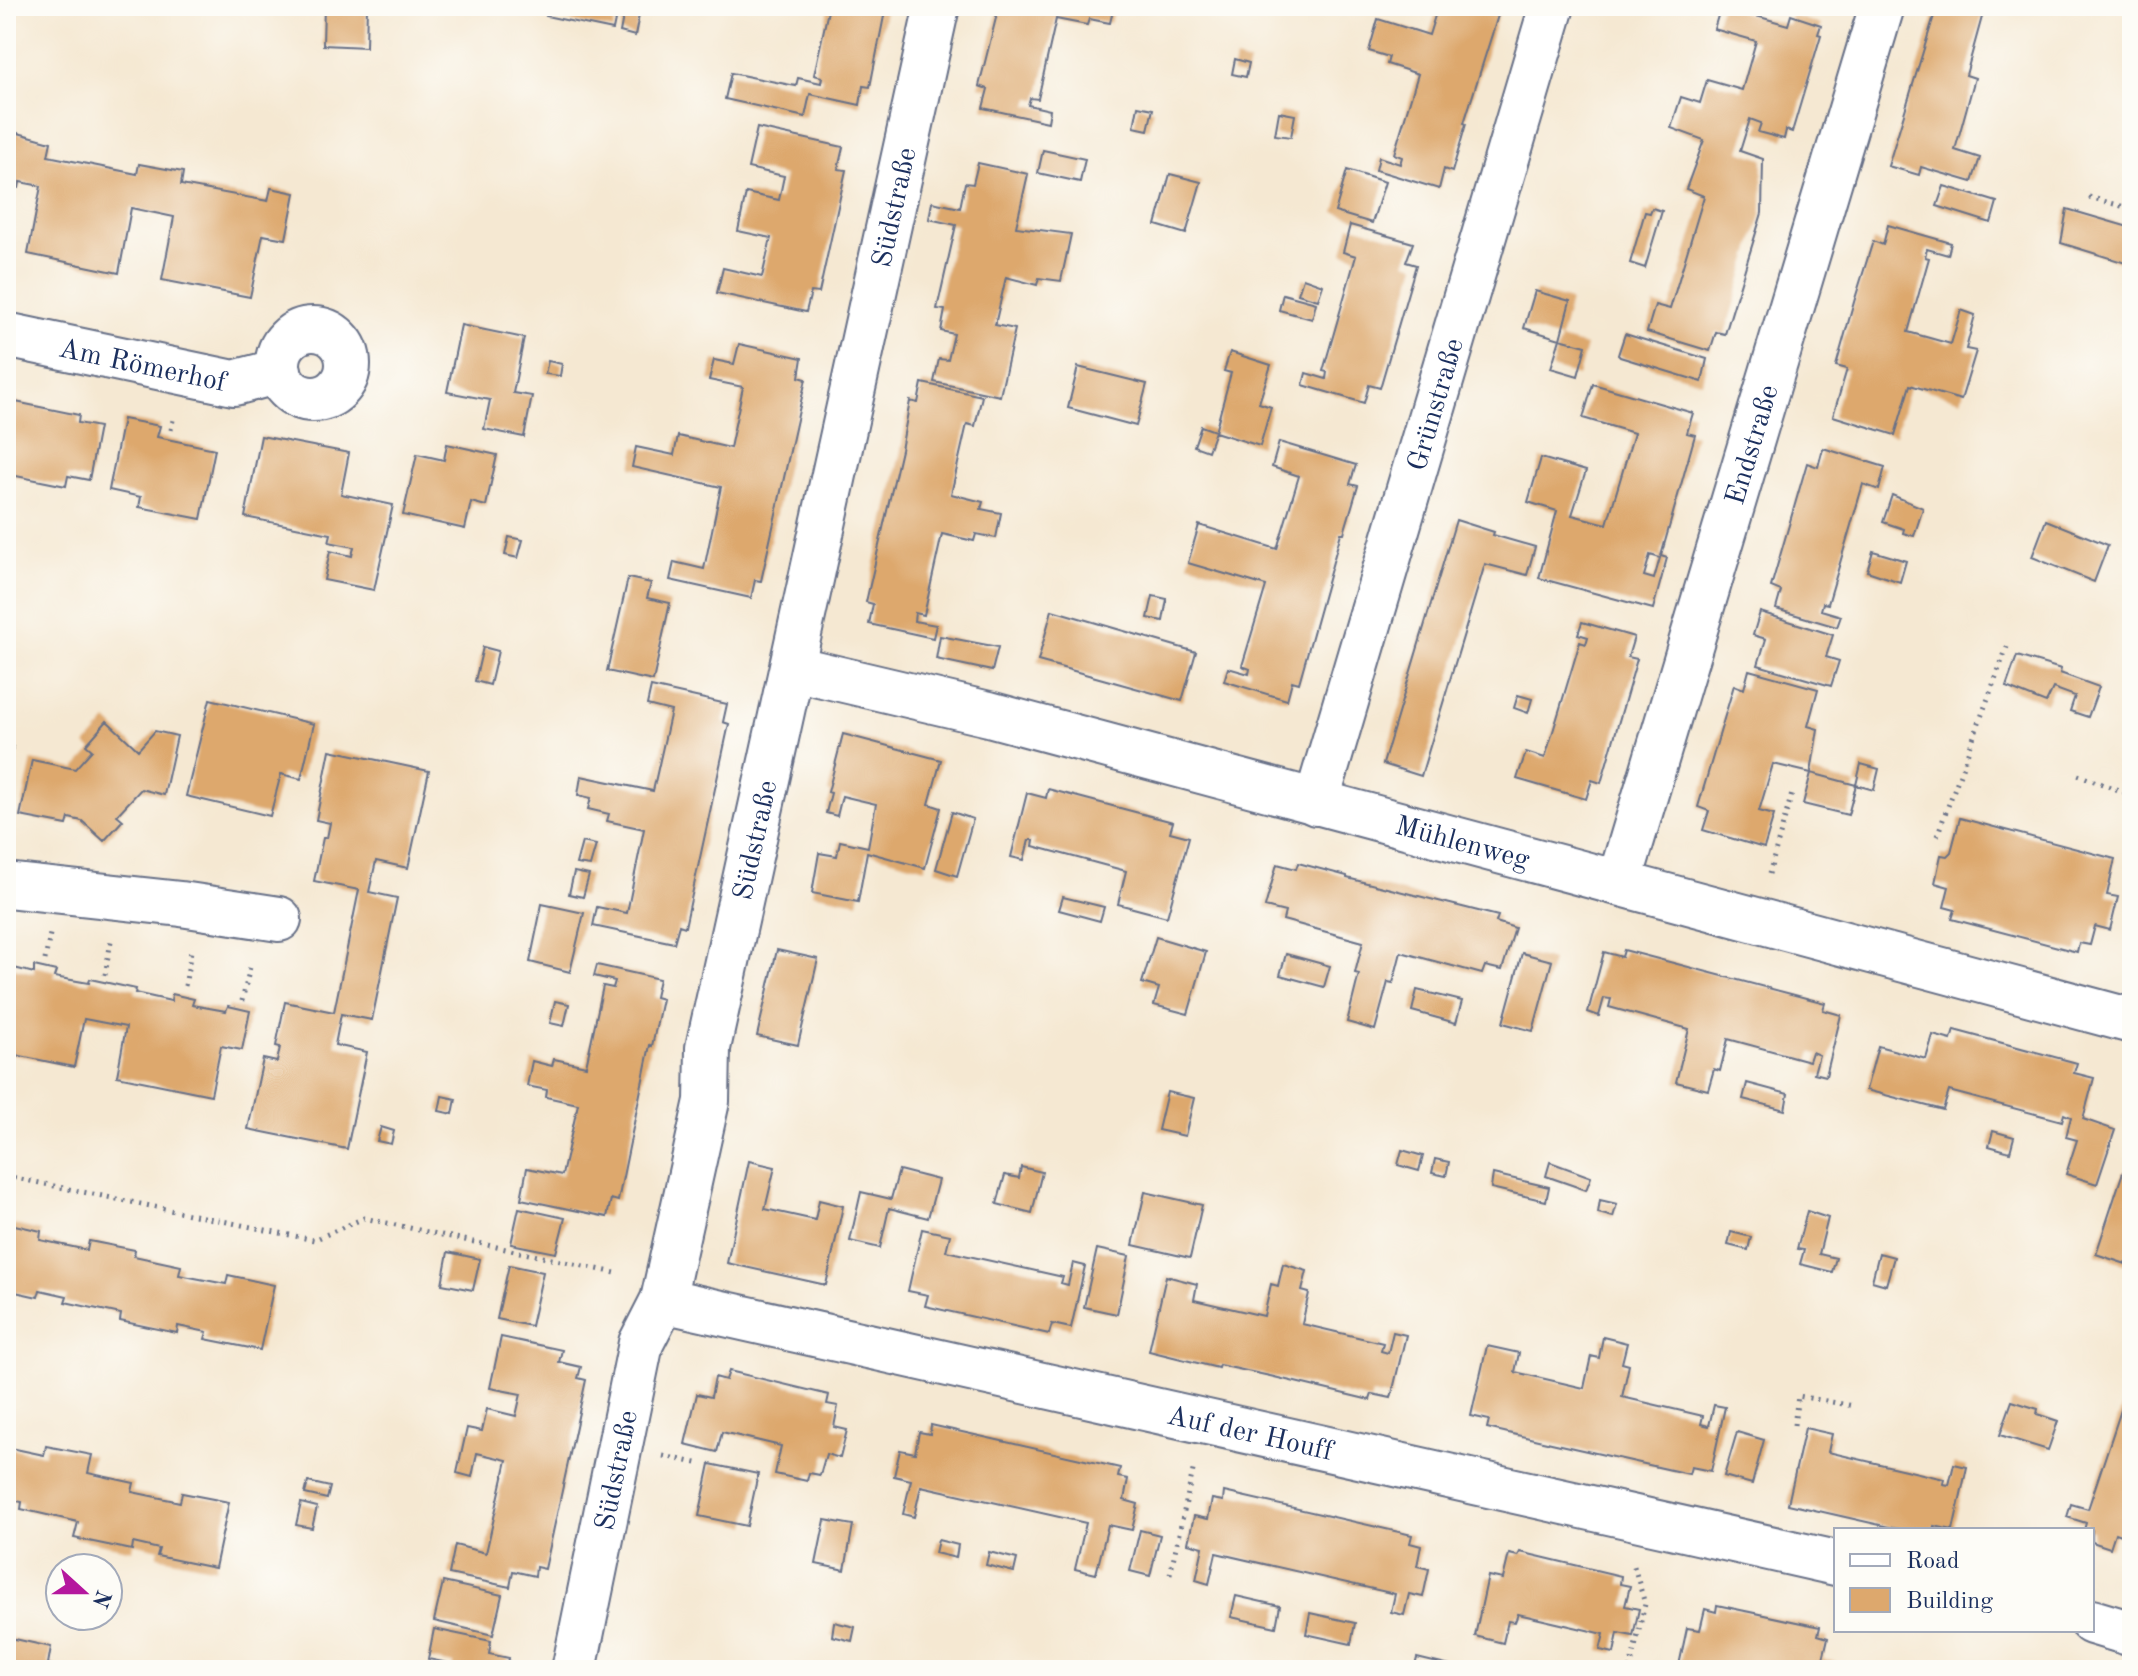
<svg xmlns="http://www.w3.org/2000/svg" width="2138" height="1676" font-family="'Old Standard TT',serif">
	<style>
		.building { fill: #dda86d; fill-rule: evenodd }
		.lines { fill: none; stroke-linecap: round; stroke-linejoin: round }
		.street-casing { stroke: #677087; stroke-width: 48 }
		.path { stroke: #677087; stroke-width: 5; stroke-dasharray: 2 6; stroke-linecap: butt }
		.street { stroke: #fff; stroke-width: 44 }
		.labels { text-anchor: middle; stroke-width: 6; stroke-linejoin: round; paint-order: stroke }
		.street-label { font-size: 28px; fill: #1b2f5e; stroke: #fdfcf7 }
	</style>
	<rect width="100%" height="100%" fill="#fdfcf7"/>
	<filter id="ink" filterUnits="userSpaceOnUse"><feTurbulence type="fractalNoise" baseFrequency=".0125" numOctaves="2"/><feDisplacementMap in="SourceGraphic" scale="16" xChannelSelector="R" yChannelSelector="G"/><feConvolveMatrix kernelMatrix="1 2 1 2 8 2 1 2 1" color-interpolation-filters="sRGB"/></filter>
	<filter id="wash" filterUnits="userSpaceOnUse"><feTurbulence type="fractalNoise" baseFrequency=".006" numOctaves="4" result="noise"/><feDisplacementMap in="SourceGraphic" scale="32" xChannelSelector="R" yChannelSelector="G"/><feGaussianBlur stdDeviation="1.8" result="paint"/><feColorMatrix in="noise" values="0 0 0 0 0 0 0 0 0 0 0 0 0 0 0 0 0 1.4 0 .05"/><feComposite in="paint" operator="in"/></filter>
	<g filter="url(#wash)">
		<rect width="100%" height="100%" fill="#f5e8d2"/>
		<g id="blocks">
			<path class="building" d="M324,6H367L366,47L323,45Z
				M548,6H618L613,30L546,16Z
				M829,6H886L870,87L863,86L860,105L810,94L805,117L725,99L731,73L796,86L798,78L821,83L822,77L814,75Z
				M999,6H1114L1110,23L1089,19L1087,25L1056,19L1038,99L1030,98L1028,105L1050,110L1048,122L983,108L988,89L979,86Z
				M1438,6H1501L1464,123L1466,124L1452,172L1444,169L1439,189L1376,170L1379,157L1400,164L1402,157L1394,154L1418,74L1387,64L1389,57L1369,51L1378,19L1429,35Z
				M1721,6L1788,25L1791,15L1821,25L1818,34L1821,35L1792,132L1786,130L1784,139L1758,132L1761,123L1750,119L1740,151L1763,159L1762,213L1725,334L1716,332L1710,351L1647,332L1655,305L1670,309L1704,196L1686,189L1704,140L1671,128L1681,97L1700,103L1707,80L1742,90L1756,41L1714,29Z
				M1937,6H1985L1966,75L1975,78L1955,150L1980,158L1972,182L1921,167L1919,175L1888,166Z
				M624,12L639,15L635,36L620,32Z
				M1235,59L1249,63L1246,77L1232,74Z
				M1138,106L1153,109L1148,130L1134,127Z
				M1279,112L1295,115L1291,137L1275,135Z
				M757,128L843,147L838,169L846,170L819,293L811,292L806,312L717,293L723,268L762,277L771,238L738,231L746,193L779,200L784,176L748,168Z
				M7,130L51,142L48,156L137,174L139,164L183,172L181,185L268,201L271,188L295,193L286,239L263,235L250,297L162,280L174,217L131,208L119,273L28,254L41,186L20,182L19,188L6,185Z
				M1043,150L1085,159L1080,182L1038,173Z
				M978,163L1028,174L1016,227L1071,234L1061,281L1039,278L1037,285L1006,277L995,325L1015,329L1000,396L934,382L939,359L948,360L954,334L941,331L945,310L937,309L956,225L929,219L932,202L960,208L965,183L973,184Z
				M1347,170L1385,182L1372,223L1335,212Z
				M1170,174L1201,182L1186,234L1156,225Z
				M1944,186L1997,202L1991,223L1937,206Z
				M1652,208L1662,211L1645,268L1630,263L1645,212L1650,213Z
				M2067,209L2132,228V265L2061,243Z
				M1350,225L1413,243L1406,262L1416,265L1380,388L1369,385L1364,403L1303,385L1306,373L1326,379L1327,372L1323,371L1356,256L1343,252Z
				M1888,225L1951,243L1948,255L1927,249L1925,257L1929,258L1908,332L1951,344L1961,310L1975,315L1966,349L1976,351L1961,400L1910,385L1895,435L1833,416L1847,369L1836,366L1854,302L1873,241L1883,245Z
				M1303,278L1323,285L1318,300L1298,294Z
				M1535,291L1570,301L1560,339L1524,328Z
				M1283,294L1316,303L1312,319L1279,310Z
				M461,325L524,338L513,393L532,396L524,437L484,429L490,400L447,392Z
				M1625,334L1707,359L1702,382L1620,357L1618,355Z
				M1560,339L1586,346L1578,376L1551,368Z
				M739,344L802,358L799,377L806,379L761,581L755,580L751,598L670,580L674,562L704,569L721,487L632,467L636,447L674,455L678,436L730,448L743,387L709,380L714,360L734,364Z
				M1230,352L1271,365L1259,403L1271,407L1260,446L1215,432L1231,373L1224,371Z
				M548,361L562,364L560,376L545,374Z
				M1078,367L1147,384L1136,426L1068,408Z
				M922,383L982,396L975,426L967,424L951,494L983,502L981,509L1001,513L996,538L976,534L974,541L942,534L924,615L915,613L914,621L936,625L933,638L869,624L873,604L866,602L901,450L910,401L918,403Z
				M1593,384L1693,413L1687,433L1695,435L1661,556L1667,558L1653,609L1539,578L1557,511L1528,502L1541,458L1586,471L1572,515L1607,524L1634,433L1583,418ZM1650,555L1660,558L1654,579L1644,576Z
				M6,400L79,415L78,423L99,427L89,480L68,476L66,486L6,474Z
				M123,419L160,426L157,437L215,449L201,519L139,507L141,497L109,490Z
				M1201,426L1215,431L1208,451L1194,446Z
				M261,436L349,453L341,494L393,505L374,590L324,580L330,551L352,556L354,547L329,542L331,534L245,517Z
				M1279,442L1356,465L1350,484L1358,486L1344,533H1341L1299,683L1292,681L1287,700L1224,681L1228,668L1249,674L1250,669L1242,666L1266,586L1188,563L1199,525L1277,549L1299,476L1272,467Z
				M447,444L497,455L486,506L471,502L465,529L403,515L417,454L444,460Z
				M1823,448L1885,467L1879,490L1863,484L1828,604L1823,603L1821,610L1841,616L1837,627L1776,609L1781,591L1771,587L1807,463L1818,467Z
				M1892,495L1923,508L1914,536L1903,533L1904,529L1883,522Z
				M1456,520L1494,532L1493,535L1535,547L1527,575L1485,564L1421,776L1383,764Z
				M2046,520L2108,545L2094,582L2032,557Z
				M509,537L523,540L518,558L505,555Z
				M1873,551L1906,561L1900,582L1867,571Z
				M628,578L651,583L647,598L670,603L653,681L607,671Z
				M1153,596L1167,599L1163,621L1148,618Z
				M1052,610L1196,652L1182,701L1038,661Z
				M1760,612L1833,635L1826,657L1839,661L1831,686L1758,665L1766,639L1753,635Z
				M1582,622L1634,637L1628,657L1637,659L1601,783L1592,780L1586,799L1517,779L1526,752L1545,758L1580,642L1586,644L1588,637L1578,634Z
				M940,636L998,647L992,671L936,659Z
				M483,647L498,651L490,685L475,681Z
				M2017,656L2061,669L2060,673L2099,687L2088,717L2070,711L2075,696L2053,688L2046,703L2006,687Z
				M1749,670L1818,689L1808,726L1818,729L1811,773L1773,764L1759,811L1774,815L1764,848L1703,830L1709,811L1698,807L1734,685L1744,689Z
				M651,687L727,704L723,722L729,724L685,927L679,925L674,943L593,926L597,907L627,913L644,829L607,821L609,814L588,809L591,798L578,795L581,776L653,791L671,711L647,705Z
				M1518,695L1532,699L1528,713L1514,708Z
				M210,699L314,724L301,779L281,774L270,816L186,796Z
				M107,721L138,750L155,731L177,736L164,795L141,789L117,815L123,820L104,841L82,821L69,818L67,825L20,816L32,760L75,769L92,750L86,745Z
				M843,734L941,760L929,804L941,808L925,868L867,852L858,902L812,893L819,853L837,856L840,841L868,847L876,804L842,796L837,816L826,813L831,793L828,792Z
				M6,746L13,747L7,772L6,771Z
				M330,750L429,771L408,868L376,861L369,892L397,898L372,1020L341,1014L335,1045L367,1052L347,1149L248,1129L263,1059L277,1062L280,1047L276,1046L285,1002L334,1012L359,890L314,881L323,838H327L330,823L316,820Z
				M2132,760V782L2125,779Z
				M1861,764L1879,769L1874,790L1856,785Z
				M1811,773L1856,785L1848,815L1803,804Z
				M1048,789L1173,822L1170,832L1189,837L1167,917L1118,904L1126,871L1033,846L1034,840H1029L1024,860L1011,857L1027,793L1046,798Z
				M952,812L973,819L957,876L936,869Z
				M1960,818L2115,859L2107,895L2118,897L2110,930L2095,926L2090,945L2079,943L2077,952L1952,919L1955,910L1944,907L1949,887L1935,883L1941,855L1947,856L1951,852Z
				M582,842L596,845L590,866L576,864Z
				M1298,863L1347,876V878L1498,916L1496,922L1515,928L1502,970L1485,966L1482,974L1401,952L1393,983L1388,982L1375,1030L1347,1022L1359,974L1355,973L1363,942L1283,920L1285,912L1265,907L1277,864L1296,869Z
				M574,872L589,875L583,897L569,894Z
				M1063,897L1104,907L1100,921L1059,910Z
				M542,904L584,913L570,972L530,962Z
				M1156,937L1206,952L1188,1014L1154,1005L1159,988L1142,983Z
				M777,950L818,959L798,1045L757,1036Z
				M1624,950L1825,1003L1823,1010L1841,1015L1826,1076L1814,1073L1819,1055L1812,1052L1809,1061L1728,1039L1720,1071L1714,1069L1708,1090L1676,1082L1689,1029L1609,1007L1611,999L1604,998L1599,1016L1588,1012L1604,952L1622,957Z
				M1522,953L1552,961L1533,1031L1503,1023Z
				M1286,954L1330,966L1324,987L1280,975Z
				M597,965L659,979L655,997L662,999L652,1046L650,1045L618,1201L611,1199L607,1217L521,1199L527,1168L562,1175L578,1104L546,1097L547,1090L527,1086L532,1061L552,1066L554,1059L586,1066L603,986L613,988L615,981L594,976Z
				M6,966L34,973V966L56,971L54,977L89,983L90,979L136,989L135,993L171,1001L172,994L194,999L192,1005L226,1011L228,1006L250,1011L242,1050L221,1046L211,1095L117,1076L126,1027L84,1019L74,1067L6,1053Z
				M1417,990L1462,1001L1456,1023L1412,1011Z
				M555,1001L569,1004L564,1026L550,1023Z
				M1954,1030L2077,1063L2074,1073L2094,1078L2083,1119L2115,1130L2097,1184L2066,1174L2077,1140L2066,1137L2071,1117L2064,1114L2062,1121L1949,1091L1943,1110L1866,1090L1878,1046L1926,1059L1933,1035L1951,1040Z
				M1747,1083L1788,1094L1785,1110L1743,1099Z
				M1167,1092L1194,1098L1185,1136L1158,1130Z
				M442,1096L456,1099L453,1114L439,1111Z
				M381,1127L394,1131L391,1144L377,1141Z
				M1993,1131L2014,1137L2010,1152L1989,1146Z
				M1402,1150L1423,1156L1419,1171L1398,1165Z
				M1435,1159L1449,1162L1446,1176L1432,1173Z
				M749,1161L775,1167L765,1209L815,1220L819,1200L843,1206L826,1285L727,1263Z
				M1550,1162L1591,1177L1586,1190L1546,1176Z
				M1021,1167L1042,1172L1032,1213L997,1204L1005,1175L1019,1178Z
				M899,1170L938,1180L928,1218L889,1208L880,1248L850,1241L861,1192L891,1199Z
				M2123,1172L2132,1174V1266L2096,1254Z
				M1493,1174L1549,1187L1546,1201L1491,1188Z
				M1145,1192L1202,1205L1190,1258L1133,1245Z
				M1600,1200L1617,1204L1613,1217L1598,1213Z
				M519,1208L565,1218L556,1253L511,1244Z
				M1807,1211L1828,1218L1819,1254L1836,1258L1832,1272L1800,1264L1804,1250L1797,1249Z
				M6,1223L41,1231L40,1240L87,1250L89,1241L135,1250L134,1256L181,1266L179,1275L226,1284L228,1275L274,1285L260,1350L205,1339L207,1332L178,1326L177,1333L120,1321L121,1314L65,1302L67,1296L40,1290L38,1297L6,1290Z
				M922,1229L950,1235L946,1251L1063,1277L1061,1283L1068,1285L1073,1263L1085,1266L1071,1328L1052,1324L1049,1334L925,1306L928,1295L908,1291Z
				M1731,1232L1751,1237L1748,1250L1728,1245Z
				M1097,1249L1129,1256L1117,1314L1084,1307Z
				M448,1252L480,1259L473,1290L442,1284Z
				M1879,1253L1894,1257L1886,1285L1872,1281Z
				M1283,1264L1307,1271L1302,1291L1309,1293L1302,1324L1383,1343L1381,1351L1388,1353L1393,1332L1406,1335L1391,1398L1372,1394L1370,1400L1270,1376L1219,1365L1218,1368L1149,1351L1166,1276L1197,1284L1194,1300L1264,1316L1271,1284L1278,1286Z
				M509,1265L543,1272L531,1326L497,1319Z
				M501,1337L562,1350L559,1362L581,1367L578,1378L586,1380L545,1569L536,1567L535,1576L513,1571L510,1587L449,1574L455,1545L486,1553L507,1460L477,1453L472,1477L457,1473L467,1428L482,1431L487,1409L516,1416L521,1394L490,1388Z
				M1603,1337L1627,1343L1622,1363L1629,1365L1622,1397L1703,1416L1701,1424L1709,1426L1714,1405L1725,1407L1711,1471L1691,1467L1689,1474L1538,1440L1487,1428L1489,1420L1471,1416L1487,1346L1519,1353L1515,1372L1584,1388L1591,1356L1599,1358Z
				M729,1371L829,1395L827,1404L838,1406L834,1427L847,1430L840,1458L826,1454L820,1475L809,1473L807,1481L775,1474L781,1446L722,1432L717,1452L685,1444L697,1394L711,1397L715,1377L726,1380Z
				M2132,1386V1539L2115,1533L2110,1548L2092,1542V1530H2084L2086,1523L2067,1517L2071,1504L2088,1509L2127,1392L2129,1393Z
				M2012,1401L2038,1409L2037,1414L2058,1421L2048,1450L2000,1435Z
				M931,1425L1120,1468L1118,1477L1128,1479L1124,1500L1138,1504L1132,1530L1108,1525L1096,1574L1075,1569L1086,1523L921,1486L914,1517L903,1514L911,1480L894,1476L900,1450L915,1453L919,1432L930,1434Z
				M1805,1428L1832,1434L1828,1452L1944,1479L1943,1484L1949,1485L1954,1464L1967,1467L1953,1530L1934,1526L1933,1530H1902L1788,1504Z
				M1737,1432L1764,1440L1752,1484L1724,1476Z
				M46,1446L92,1455L88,1473L134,1483L132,1492L180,1502L182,1493L229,1502L215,1568L157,1556L159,1549L133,1543L132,1550L74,1538L78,1522L21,1509L22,1502L6,1499V1447L44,1455Z
				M710,1464L758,1474L747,1526L699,1516Z
				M308,1482L330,1487L327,1499L305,1494Z
				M1224,1492L1412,1535L1410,1543L1421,1546L1417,1566L1429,1569L1423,1597L1409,1594L1404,1615L1391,1612L1395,1594L1216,1553L1209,1584L1196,1580L1203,1547L1188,1543L1194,1516L1208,1519L1212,1499L1223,1501Z
				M301,1503L317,1507L312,1528L296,1525Z
				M825,1520L853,1525L845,1570L816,1564Z
				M1140,1530L1160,1535L1150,1576L1130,1571Z
				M938,1540L958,1545L956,1558L935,1553Z
				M989,1552L1017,1559L1014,1572L986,1565Z
				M1520,1552L1621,1576L1620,1584L1630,1586L1625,1606L1639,1609L1633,1636L1618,1633L1614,1653L1600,1650L1604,1634L1518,1614L1515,1622L1508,1621L1503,1643L1475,1636L1488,1576L1503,1579L1509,1554L1518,1556Z
				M443,1582L502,1595L493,1635L434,1621Z
				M1236,1596L1280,1606L1276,1627L1231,1617Z
				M1717,1605L1820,1627L1818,1635L1828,1638L1823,1659L1836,1662L1834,1670H1727L1708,1666L1707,1670H1678L1687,1628L1700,1630L1705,1609L1716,1612Z
				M1310,1613L1355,1623L1351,1644L1306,1634Z
				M834,1622L855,1627L852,1641L832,1636Z
				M434,1629L491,1641L489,1654L509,1658L507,1670H452L453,1664L428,1659Z
				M6,1637L51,1647L48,1664L68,1670H6Z
				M1417,1658L1463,1669V1670H1414Z"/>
		</g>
	</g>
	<g filter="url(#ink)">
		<use href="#blocks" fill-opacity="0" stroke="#677087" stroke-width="2"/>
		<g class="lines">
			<defs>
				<g id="street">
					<circle cx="313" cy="364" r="35"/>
					<path id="s1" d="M6,335L234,383L279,371"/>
					<path id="s2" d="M793,668L989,714L2132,1021"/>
					<path id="s3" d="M1316,803L1552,6"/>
					<path id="s4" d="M1619,883L1882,6"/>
					<path d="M6,885L181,904L279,919"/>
					<path id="s5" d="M663,1300L1836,1563"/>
					<path d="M2092,1622L2132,1634"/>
					<path id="s6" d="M574,1670L641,1343L663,1300L707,1101L708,1048L937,6"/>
				</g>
			</defs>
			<use href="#street" class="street-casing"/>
			<path class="path" d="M2089,197L2132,209
				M171,430L174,415
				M2078,775L2132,795
				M1937,836L2007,647
				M1769,874L1793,790
				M2126,884L2132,862
				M45,960L50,934
				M105,975L111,941
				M185,986L191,951
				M242,1001L251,963
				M6,1176L314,1240L364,1218L620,1274
				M1794,1425L1798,1396L1854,1406
				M663,1456L701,1464
				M1170,1574L1194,1466
				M1630,1669L1645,1604L1633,1563"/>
			<use href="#street" class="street"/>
		</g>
	</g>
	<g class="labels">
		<g class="street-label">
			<text dy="10" stroke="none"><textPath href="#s6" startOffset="1500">Südstraße</textPath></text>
			<text dy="10" stroke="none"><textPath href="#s1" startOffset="140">Am Römerhof</textPath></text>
			<text dy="10" stroke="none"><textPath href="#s3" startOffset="416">Grünstraße</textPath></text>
			<text dy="10" stroke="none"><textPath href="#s4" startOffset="458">Endstraße</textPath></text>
			<text dy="10" stroke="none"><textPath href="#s6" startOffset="852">Südstraße</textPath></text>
			<text dy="10" stroke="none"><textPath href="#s2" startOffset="692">Mühlenweg</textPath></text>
			<text dy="10" stroke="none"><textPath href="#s5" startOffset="602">Auf der Houff</textPath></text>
			<text dy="10" stroke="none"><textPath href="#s6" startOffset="204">Südstraße</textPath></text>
		</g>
	</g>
	<rect width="2138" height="1676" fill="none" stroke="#fdfcf7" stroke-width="32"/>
	<rect x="1834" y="1528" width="260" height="104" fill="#fdfcf7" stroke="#a3aaba" stroke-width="2"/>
	<rect x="1850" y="1554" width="40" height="12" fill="#ffffff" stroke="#a3aaba" stroke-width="2"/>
	<text x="1906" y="1568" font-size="24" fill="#1b2f5e">Road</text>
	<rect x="1850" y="1588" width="40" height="24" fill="#dda86d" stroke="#a3aaba" stroke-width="2"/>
	<text x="1906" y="1608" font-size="24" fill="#1b2f5e">Building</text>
	<g transform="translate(84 1592) rotate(111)"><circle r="38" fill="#fdfcf7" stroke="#a3aaba" stroke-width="2"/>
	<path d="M0-6L14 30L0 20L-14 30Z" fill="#b5179e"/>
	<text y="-12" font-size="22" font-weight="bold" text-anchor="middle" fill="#1b2f5e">N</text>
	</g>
</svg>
